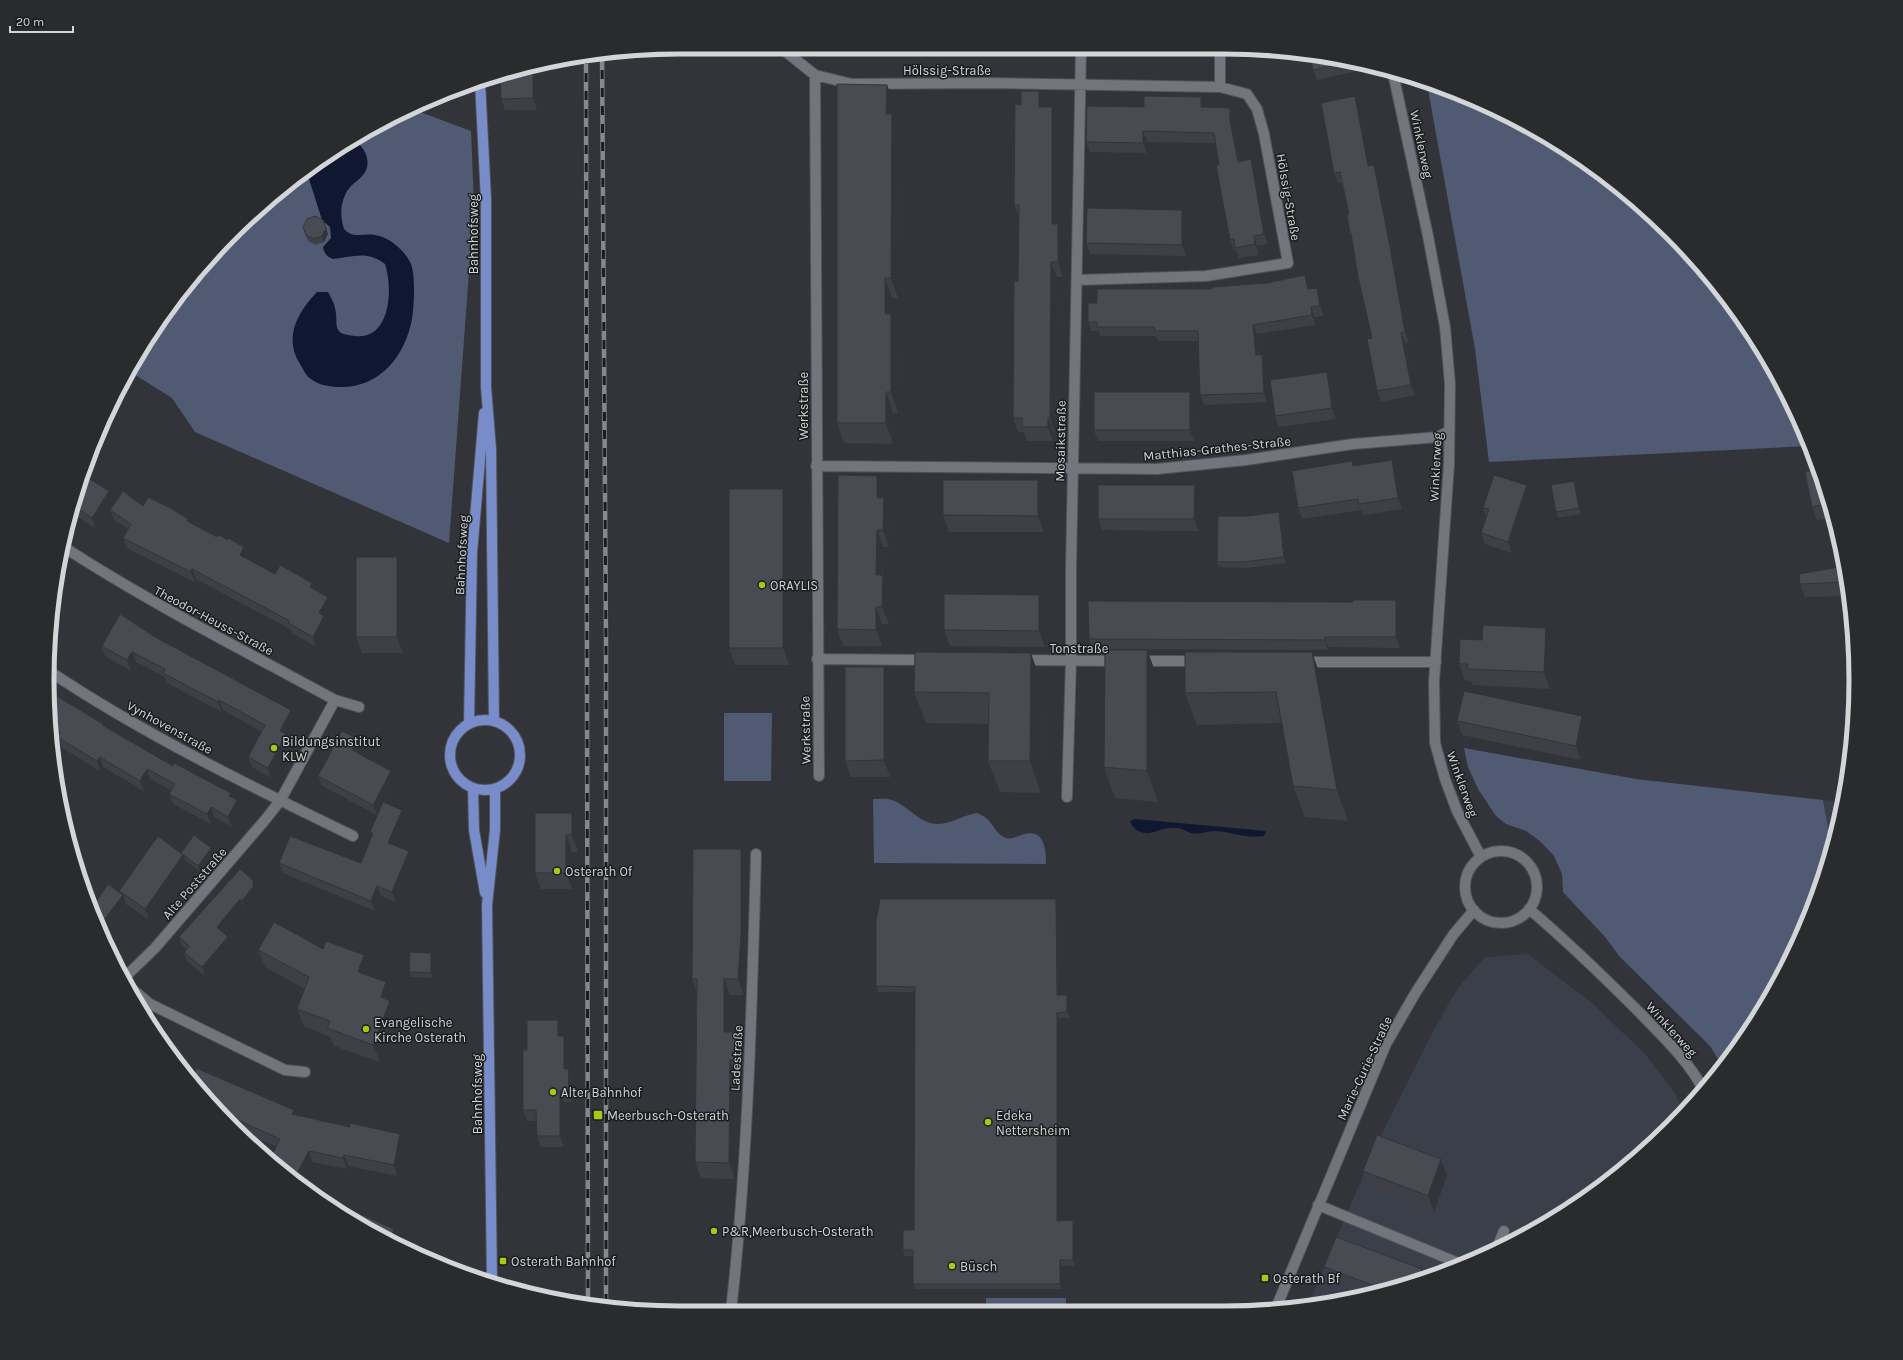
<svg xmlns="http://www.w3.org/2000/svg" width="1903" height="1360" font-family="Karla,sans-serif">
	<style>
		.built { fill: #3a3f4a }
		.green { fill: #515a73 }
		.water { fill: #101731 }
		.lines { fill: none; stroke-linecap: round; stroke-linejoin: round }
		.minor-casing { stroke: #515358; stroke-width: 12 }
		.major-casing { stroke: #515358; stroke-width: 12 }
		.minor { stroke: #72757c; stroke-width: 10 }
		.major { stroke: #798cca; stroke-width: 10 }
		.rail-casing { stroke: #86888c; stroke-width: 4.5 }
		.rail { stroke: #1a1c1e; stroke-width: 3; stroke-dasharray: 9; stroke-linecap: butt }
		.wall { fill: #3f4047 }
		.shaded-wall { fill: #333439 }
		.building { fill: #494b52; stroke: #333439 }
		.poi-dot { fill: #aac718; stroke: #1a1c1e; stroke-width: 1.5 }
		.labels { text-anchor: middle; stroke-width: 3; stroke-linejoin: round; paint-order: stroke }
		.street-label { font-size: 13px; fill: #d3d5d8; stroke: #1a1c1e }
		.poi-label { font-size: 13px; fill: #d3d5d8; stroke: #1a1c1e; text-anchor: start }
		.rim { fill: none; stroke: #d3d5d8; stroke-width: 5 }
	</style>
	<rect width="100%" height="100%" fill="#32343a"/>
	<path class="built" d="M1823,800L1841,802L1832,850Z
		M1528,954L1592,1003L1645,1054L1674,1092L1683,1110L1640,1156L1574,1206L1503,1248L1387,1291L1307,1307L1378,1141L1433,1031L1458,988L1485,957Z"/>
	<path class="green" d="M1427,84L1465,95L1540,132L1640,204L1699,263L1771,364L1808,446L1489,462L1475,349Z
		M412,109L471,131L474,204L449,543L195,432L172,398L129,371L154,329L204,262L263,204L329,154Z
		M724,713H772L771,781H724Z
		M1464,748L1636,779L1823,800L1832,850L1791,960L1723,1067L1710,1046L1620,957L1606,938L1563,892L1562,874L1554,856L1541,842L1526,831L1506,824L1496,816L1478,789L1468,767Z
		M873,799C879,799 886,798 892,800C909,806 919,824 938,824C951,824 964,815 977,813C994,820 991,828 1002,836C1011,842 1016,836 1025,834C1045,829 1046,851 1046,864L874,863Z
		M986,1298H1066V1309L986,1310Z"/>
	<path class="water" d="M354,140C365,147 373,163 363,175C358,181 350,185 346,193C340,205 340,216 344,229C353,239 363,233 375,235C389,237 404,250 410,262C416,272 414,307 412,319C405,356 380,388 340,387C330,387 318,385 311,379C306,376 303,369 300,364C283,337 298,312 317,292H328C332,299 336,307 336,315C337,321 335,328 340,332C343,335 350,335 355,336C391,340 393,288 385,264C367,250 353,257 333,259C327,257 324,253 323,247L331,238L330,227L322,220L308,176V169L329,154Z
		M1135,819L1266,831L1264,836C1256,837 1248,837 1240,835C1231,834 1225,831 1215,831C1207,831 1199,835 1191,833C1184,830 1182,828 1174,828C1164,827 1155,833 1146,833C1139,833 1132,828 1130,821Z"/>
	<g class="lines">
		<defs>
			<path id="minor" d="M785,51L815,75L819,776
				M1393,73L1428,236L1445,327L1450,384L1449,464L1434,682L1435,743L1445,779L1457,811L1481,857
				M815,75L852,84L987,83L1220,87L1247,94L1257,109L1264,134L1288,263L1206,276L1077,280
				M1220,87V47
				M816,466L1157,469L1246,460L1353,444L1438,437L1449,431
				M62,546C150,603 243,650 335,700L359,707
				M817,659L927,660
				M1021,660L1117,661
				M1139,661H1199
				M1301,662H1436
				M49,671C145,735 250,786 353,836
				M1067,797L1071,660V569L1081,48
				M1465 887a36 36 0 1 1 72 0a36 36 0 1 1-72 0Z
				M1529,909C1568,942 1605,978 1641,1014C1663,1037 1688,1060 1703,1089
				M123,979L155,948L265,820L280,801L335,700
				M125,983L150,1004L285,1070L305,1072
				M1318,1205L1461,1264
				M1496,1250L1504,1231
				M1276,1308L1386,1044L1416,992L1453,935L1474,910
				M731,1311C748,1160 752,1006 756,854"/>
			<path id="major" d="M480,81L486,200V387L491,449L494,721
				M450 755a35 35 0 1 1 70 0a35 35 0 1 1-70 0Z
				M469,724L472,553L484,413
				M473,788L474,830L485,893
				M492,1282L487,905L495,830V789"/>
		</defs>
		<use href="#minor" class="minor-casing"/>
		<use href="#major" class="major-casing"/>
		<use href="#minor" class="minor"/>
		<use href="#major" class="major"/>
		<defs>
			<path id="rail" d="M602,52L606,641V1306
				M586,55L588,1303"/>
		</defs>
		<use href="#rail" class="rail-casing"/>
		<use href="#rail" class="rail"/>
	</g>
	<path class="wall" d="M1187,47V49H1149L1148,48Z
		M1063,48V50L1028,49Z
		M1347,59L1351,60L1353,72L1317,80L1313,70Z
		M533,65L537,74V110H505L501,99L516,69Z
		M887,85L894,105V120L899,134L898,298H892V317L899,334L898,413H893V444L844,443L837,423Z
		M1039,91L1044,105V107H1052L1057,121V224H1058L1063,239V277H1057L1055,433L1053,432V441H1027L1024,432H1018L1013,418L1018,281L1019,217L1014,205L1021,105Z
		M1201,97L1205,107L1234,118V130L1240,161L1251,159L1255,170L1268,244L1257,246L1259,255L1239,258L1236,250H1234L1230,240L1219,165L1215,143L1147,142V153L1090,152L1086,142L1144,107Z
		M1359,107L1370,166L1377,175L1395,262L1409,342L1405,343L1415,395L1381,402L1377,391L1372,338L1352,241L1350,234L1349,214L1342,183H1338L1334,173Z
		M323,220L328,234L324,242L316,245L308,241L303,227Z
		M1186,221V256L1090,254L1086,243Z
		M1309,285V289L1317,288L1320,297L1324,316L1314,317L1315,325L1257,334L1259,355H1262L1266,364L1267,402L1204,405L1200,395L1199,341H1158L1156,336H1100L1099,331H1091L1088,322L1097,303L1212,289Z
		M1331,383L1336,419L1279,427L1275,416Z
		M1195,403L1194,441H1098L1094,430Z
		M1392,460L1397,472L1402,509L1363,515L1361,510L1302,519L1298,508L1354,466Z
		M81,477L109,491L113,502L96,529L71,512Z
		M1822,477L1850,596L1805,597L1800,584L1839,567L1829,518L1817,520L1812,507Z
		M1038,480L1044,497V532H949L943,515Z
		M1574,481L1576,487L1581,514L1558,518L1556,512Z
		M883,492V498H884L890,514L889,547H883V575L889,591V624H882V646H843L837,629Z
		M1531,496L1512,553L1485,544L1481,533L1486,517L1483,508Z
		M1199,497V531L1102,530L1098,519Z
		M789,505V665H735L729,648Z
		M143,506L188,519L189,523L217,537L227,540L244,547L247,557V559L275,574L312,583L315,590L328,597L331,607L325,619L327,626L316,647L292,633L290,629L196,579L195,582L127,548L123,538L128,529L114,520L110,510Z
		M1247,516L1281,517L1286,563L1245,568L1219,567L1217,562Z
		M403,574V653H362L356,637Z
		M1039,595L1045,612V647L950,646L944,630Z
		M1396,600L1400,610V648L1328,647V650L1092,649L1089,639L1353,602Z
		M155,637L294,721L287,735L290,744L271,778L252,767L248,757L262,732L223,710L222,712L167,683L165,677L136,662L131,671L105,656L102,646Z
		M1552,644L1550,689L1473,685L1471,681L1465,680L1459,664Z
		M1147,650L1159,682L1158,802L1115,798L1104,767Z
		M1323,683L1348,821L1305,817L1293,786L1282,723L1197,725L1185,693Z
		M890,684V777H851L845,761Z
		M1042,685L1041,793L1000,792L988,761L989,724L926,723L914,692Z
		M50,687L52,688L54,694L103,724L104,726L173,766L231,793L233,798L240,810L232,827L214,817L211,824L173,804L169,794L171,790L150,779L144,791L103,767L100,771L61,747L58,738L51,734Z
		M1457,721L1587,730L1581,760L1462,735Z
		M358,739L362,750L359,754L395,781L384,803L402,810L405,820L395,845L413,861L396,902L381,896L375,911L283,873L279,863H361L372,836L370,832L379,811L377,815L322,786L318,776Z
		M535,813L578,830V852H572V889H541L535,873Z
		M181,853L213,854L200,871L186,861L188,866L149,920L126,904V905L103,938L95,922L93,906L120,892L119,891Z
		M747,865V953L744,995H730V1032L743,1048L742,1076H736L735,1179L701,1178L695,1162L696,990L692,979Z
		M257,889V896L245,909L244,908L223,933L231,945L205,976L187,961L184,953L186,949L182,946L179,937Z
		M1056,899L1058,905L1059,995H1067L1070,1001V1018H1059V1221L1073,1220L1075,1226V1266H1062V1289H915L913,1284V1256H905L903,1250L914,1230L915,992H878L876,986Z
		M323,949L364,955L371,973L369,976L392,1000L391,1004L396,1018L380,1062L334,1046L330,1037L304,1026L297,1009L305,989L265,967L258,950Z
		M433,958V978L411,977L409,972Z
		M562,1031V1036H564L568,1047V1069H569L573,1080L572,1102H564V1147H541L537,1136L536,1121H527L523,1110L527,1050Z
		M195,1072L294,1110L296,1115L350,1127L400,1134L404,1144L397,1176L348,1166L347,1169L312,1162L238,1130L204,1097Z
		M1363,1171L1447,1176L1434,1212L1370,1188Z
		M1324,1267L1425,1277L1387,1291L1363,1296L1330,1283Z"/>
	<path class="shaded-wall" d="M1349,60H1351L1353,72L1350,62Z
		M533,65L537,74V110L533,98Z
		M887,85L894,105V120L899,134L898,298L891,278L886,114Z
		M1039,91L1044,105V121L1039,107Z
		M1355,96L1359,107L1372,176L1368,166Z
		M1201,97L1205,107H1201Z
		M1052,107L1057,121V238L1052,224Z
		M1230,108L1234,118V130L1241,172L1238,162L1230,120Z
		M1143,131L1147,142V153L1143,143Z
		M1251,159L1255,170L1268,244L1264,234Z
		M1374,165L1377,175L1395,262L1409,342L1405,332Z
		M1182,210L1186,221V256L1182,245Z
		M1058,224L1063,239V277L1058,262Z
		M326,228L328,234L324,242L322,236Z
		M1254,236L1257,246L1259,255L1255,244Z
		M1051,262L1057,277L1055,433L1050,418Z
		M1305,275L1309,285L1311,298L1308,289Z
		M885,278L892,298V317L899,334L898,413L891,392L885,314Z
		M1317,288L1320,297L1324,316L1320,306Z
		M1311,307L1314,317L1315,325L1312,315Z
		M1253,325L1257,334L1259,365L1256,355Z
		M1401,333L1405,343L1415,395L1411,385Z
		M1262,355L1266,364L1267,402L1264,393Z
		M1327,372L1331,383L1336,419L1332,408Z
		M886,392L893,413V444L886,423Z
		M1190,392L1195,403L1194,441L1190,430Z
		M1048,418L1053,432V441L1048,427Z
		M1392,460L1397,472L1402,509L1398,498Z
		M877,476L883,492V514L877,498Z
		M1038,480L1044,497V532L1038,516Z
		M1574,481L1576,487L1581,514L1579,508Z
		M1195,485L1199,497V531L1194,519Z
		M1527,485L1531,496L1512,553L1508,542Z
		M783,489L789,505V665L783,648Z
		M109,491L113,502L96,529L92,518Z
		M884,498L890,514L889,547L883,530Z
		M1279,512L1281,517L1286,563L1284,557Z
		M877,530L883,547L882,591L876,575Z
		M244,547L247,557L243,565L240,555Z
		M397,557L403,574V653L397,637Z
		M192,569L196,579L195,582L191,572Z
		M63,572L67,583L53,605L56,584Z
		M883,575L889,591V624L882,607Z
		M312,583L316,593L310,587Z
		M1039,595L1045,612V647L1039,631Z
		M328,597L331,607L325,619L327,626L316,647L313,637L319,613Z
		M1396,600L1400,610V648L1396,637Z
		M876,607L882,624V646L876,630Z
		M1546,628L1552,644L1550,689L1544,672Z
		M1325,637L1328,647V650L1325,640Z
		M1147,650L1159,682L1158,802L1147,771Z
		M132,652L136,662L131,671L127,660Z
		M1312,652L1323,683L1348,821L1337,790Z
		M1031,653L1042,685L1041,793L1030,761Z
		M884,667L890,684V777L884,760Z
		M52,688L55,698L53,701L50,691Z
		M219,700L223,710L222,712L218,702Z
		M291,710L294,721L287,735L290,744L271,778L268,768L280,731Z
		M1582,716L1587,730L1581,760L1576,746Z
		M358,739L362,750L356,761L352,750Z
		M100,757L103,767L100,771L97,761Z
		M147,769L150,779L144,791L140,781Z
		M391,771L395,781L377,815L373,805Z
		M231,793L235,803L229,796Z
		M237,800L240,810L232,827L228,817Z
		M211,807L214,817L211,824L207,814Z
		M402,810L405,820L392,853L388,843Z
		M572,813L578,830V852L572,835Z
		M566,835L572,852V889L566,873Z
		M211,848L213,854L200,871L198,866Z
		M741,849L747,865V953L744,995L738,979Z
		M409,851L413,861L396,902L392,892Z
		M183,855L188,866L149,920L145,909Z
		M253,880L257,889V896L245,909L242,901Z
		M377,886L381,896L375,911L371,901Z
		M123,895L126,905L103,938L98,928Z
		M240,899L244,908L220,936L217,927Z
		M1056,899L1058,905L1059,1000L1057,995Z
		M228,937L231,945L205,976L202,967Z
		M431,953L433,958V978L431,973Z
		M364,955L371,973L365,990L358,972Z
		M724,979L730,995V1048L724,1032Z
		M386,982L392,1000L391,1004L396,1018L380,1062L373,1045L381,997Z
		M1067,995L1070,1001V1018L1067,1012Z
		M1057,1013L1059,1018V1226L1057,1221Z
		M558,1020L562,1031V1047L558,1036Z
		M737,1032L743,1048L742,1076L736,1060Z
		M564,1036L568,1047V1080L564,1069Z
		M730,1060L736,1076L735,1179L729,1163Z
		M569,1069L573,1080L572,1102L568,1091Z
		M560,1090L564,1102V1147L560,1136Z
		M294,1110L298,1121L292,1114Z
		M400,1134L404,1144L397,1176L394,1165Z
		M309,1151L312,1162L300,1186L293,1181Z
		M344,1155L348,1166L347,1169L343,1158Z
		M1441,1159L1447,1176L1434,1212L1428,1196Z
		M1073,1220L1075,1226V1266L1073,1260Z
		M394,1229L399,1243L397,1246L389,1241Z
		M1060,1260L1062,1266V1289L1060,1284Z
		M1422,1269L1425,1277L1418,1280Z"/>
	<path class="building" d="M1310,56L1347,59L1349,60L1350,62L1313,70Z
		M533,65V98L501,99L500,74L516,69Z
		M837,84L887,85L886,114H892L891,278H885V314H891V392H886V423H837Z
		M1021,91H1039V107H1052V224H1058V262H1051L1050,418H1048V427H1022V418H1013L1014,281H1018L1019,205H1014L1015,104L1021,105Z
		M1144,96L1201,97V107L1230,108V120L1238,162L1251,159L1264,234L1254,236L1255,244L1235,248L1234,239L1230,240L1216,165H1219L1214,133L1143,131V143L1086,142L1087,106L1144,107Z
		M1355,96L1368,166L1374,165L1391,252L1405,332L1401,333L1411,385L1377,391L1367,339L1372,338L1358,277L1351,233L1350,234L1347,215L1349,214L1340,172L1334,173L1321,103Z
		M1087,208L1182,210V245L1086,243Z
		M315,216L323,220L326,228L322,236L314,239L306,235L303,227L307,219Z
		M1305,275L1308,289L1317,288L1320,306L1311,307L1312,315L1253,325L1256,355H1262L1264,393L1200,395L1198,331H1155L1154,327H1097V322H1088V303H1097V289H1212V287L1267,283Z
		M1327,372L1332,408L1275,416L1270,380Z
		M1094,392H1190V430H1094Z
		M1392,460L1398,498L1359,504L1358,499L1298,508L1292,471L1352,461L1353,466Z
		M1819,468L1822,477L1847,582L1800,584L1799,574L1839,567L1826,504L1812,507L1805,472L1819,469Z
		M82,474L109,491L92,518L73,505Z
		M838,475L877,476V498H884L883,530H877L876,575H883L882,607H876V630L837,629Z
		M1494,475L1527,485L1508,542L1481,533L1489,509L1483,508Z
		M943,480H1038V516L943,515Z
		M1574,481L1579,508L1556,512L1551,485Z
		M1098,485H1195L1194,519H1098Z
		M729,489H783V648H729Z
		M123,491L143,506L148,497L172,509L188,519L187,521L217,537L219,535L227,540L228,538L244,547L240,555L275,574L280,565L312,583L310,587L328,597L319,613L324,616L313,637L288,623L290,621L192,569L191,572L123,538L131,524L110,510Z
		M1279,512L1284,557L1243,562H1217L1218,516H1247Z
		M356,557H397V637H356Z
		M58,568L63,572L56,584Z
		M944,594L1039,595V631L944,630Z
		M1353,600H1396V637H1325V640L1089,639L1088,601L1353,602Z
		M120,614L155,637L291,710L280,731L286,734L268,768L248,757L265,725L219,700L218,702L163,673L165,669L132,652L127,660L102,646Z
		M1483,625L1546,628L1544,672L1467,669L1468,664H1459L1460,639L1482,640Z
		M1105,650H1147V771L1104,767Z
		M915,652L1031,653L1030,761H988L989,693L914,692Z
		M1185,652H1312L1337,790L1293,786L1276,692L1185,693Z
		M845,667H884V760L845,761Z
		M1464,691L1582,716L1576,746L1457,721Z
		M50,692L103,724L102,725L173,766L174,763L231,793L229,796L237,800L228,817L211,807L207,814L169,794L175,784L147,769L140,781L100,757L97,761L57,737L60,732L51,726Z
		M342,731L358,739L352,750L391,771L373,805L318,776Z
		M383,802L402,810L388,843L409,851L392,892L377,886L371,901L279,863L290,836L361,863L373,833L370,832Z
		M535,813H572V835H566V873H535Z
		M194,835L211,848L198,866L181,853Z
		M158,836L183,855L145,909L119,891Z
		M693,849H741V936L738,979H724V1032H737L736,1060H730L729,1163L695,1162L697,979H692Z
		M240,869L253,880V887L242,901L240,899L217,927L228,937L202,967L184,953L189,946L179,937Z
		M108,884L123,895L98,928L95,922L89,903L93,906Z
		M880,899H1056L1057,995H1067V1012L1057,1013V1221L1073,1220V1260H1060V1284H913V1250H903V1230H914L915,987L876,986V921Z
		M274,922L323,949L326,941L364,955L358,972L386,982L381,997L390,1001L373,1045L327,1028L330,1021L297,1009L309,977L258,950Z
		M410,952L431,953V973L409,972Z
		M527,1020H558V1036H564V1069H569L568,1091L560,1090V1136H537L536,1110H523V1050H527Z
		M182,1066L195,1072L196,1068L294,1110L292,1114L350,1127V1123L400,1134L394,1165L344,1155L343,1158L309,1151L293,1181L270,1159L280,1139L220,1112L204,1097Z
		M1377,1135L1441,1159L1428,1196L1363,1171Z
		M340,1205L394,1229L389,1241L338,1209Z
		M1336,1237L1422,1269L1418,1280L1388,1291L1324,1267Z"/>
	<g class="poi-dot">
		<circle cx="762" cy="585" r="4"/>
		<circle cx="274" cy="748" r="4"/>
		<circle cx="557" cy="871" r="4"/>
		<circle cx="366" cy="1029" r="4"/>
		<circle cx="553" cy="1092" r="4"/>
		<rect x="593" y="1110" width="10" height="10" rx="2"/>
		<circle cx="988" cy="1122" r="4"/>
		<circle cx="714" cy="1231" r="4"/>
		<rect x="499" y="1257" width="8" height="8" rx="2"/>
		<circle cx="952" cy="1266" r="4"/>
		<rect x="1261" y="1274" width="8" height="8" rx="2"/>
	</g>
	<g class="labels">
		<g class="street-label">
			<text x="947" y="75">Hölssig-Straße</text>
			<text transform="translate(1422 144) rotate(78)" y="5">Winklerweg</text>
			<text transform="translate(1289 197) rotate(80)" y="5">Hölssig-Straße</text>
			<text transform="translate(473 234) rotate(-90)" y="5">Bahnhofsweg</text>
			<text transform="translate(803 406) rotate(-90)" y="5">Werkstraße</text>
			<text transform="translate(1060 441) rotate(-89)" y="5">Mosaikstraße</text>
			<text transform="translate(1217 448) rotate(-6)" y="5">Matthias-Grathes-Straße</text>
			<text transform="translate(1435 467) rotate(-87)" y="5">Winklerweg</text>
			<text transform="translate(461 555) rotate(-87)" y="5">Bahnhofsweg</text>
			<text transform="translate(214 620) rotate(28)" y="5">Theodor-Heuss-Straße</text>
			<text x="1079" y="653">Tonstraße</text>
			<text transform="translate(170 727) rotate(29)" y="5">Vynhovenstraße</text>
			<text transform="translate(805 730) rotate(-91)" y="5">Werkstraße</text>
			<text transform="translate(1463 784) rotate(70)" y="5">Winklerweg</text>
			<text transform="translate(194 883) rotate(-49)" y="5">Alte Poststraße</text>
			<text transform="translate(1672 1029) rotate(48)" y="5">Winklerweg</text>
			<text transform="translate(736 1058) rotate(-87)" y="5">Ladestraße</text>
			<text transform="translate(1364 1068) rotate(-65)" y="5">Marie-Curie-Straße</text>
			<text transform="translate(477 1094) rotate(-90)" y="5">Bahnhofsweg</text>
		</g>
		<g class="poi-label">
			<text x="770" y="590">ORAYLIS</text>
			<text x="282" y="746">Bildungsinstitut<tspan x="282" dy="15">KLW</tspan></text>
			<text x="565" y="876">Osterath Of</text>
			<text x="374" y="1027">Evangelische<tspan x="374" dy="15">Kirche Osterath</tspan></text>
			<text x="561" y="1097">Alter Bahnhof</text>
			<text x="607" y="1120">Meerbusch-Osterath</text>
			<text x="996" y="1120">Edeka<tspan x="996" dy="15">Nettersheim</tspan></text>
			<text x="722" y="1236">P&amp;R,Meerbusch-Osterath</text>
			<text x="511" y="1266">Osterath Bahnhof</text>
			<text x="960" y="1271">Büsch</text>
			<text x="1273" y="1283">Osterath Bf</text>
		</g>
	</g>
	<path d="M0 0H1903V1360H0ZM680 54H1223A626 626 0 0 1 1849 680V680A626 626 0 0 1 1223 1306H680A626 626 0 0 1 54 680V680A626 626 0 0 1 680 54Z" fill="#292b2d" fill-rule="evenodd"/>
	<path class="rim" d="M680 54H1223A626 626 0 0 1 1849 680V680A626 626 0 0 1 1223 1306H680A626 626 0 0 1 54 680V680A626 626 0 0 1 680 54Z"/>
	<path d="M10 26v6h63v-6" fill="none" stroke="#d3d5d8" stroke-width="2"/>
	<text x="16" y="26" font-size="12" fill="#d3d5d8" stroke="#1a1c1e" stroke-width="3" paint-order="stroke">20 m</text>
</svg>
